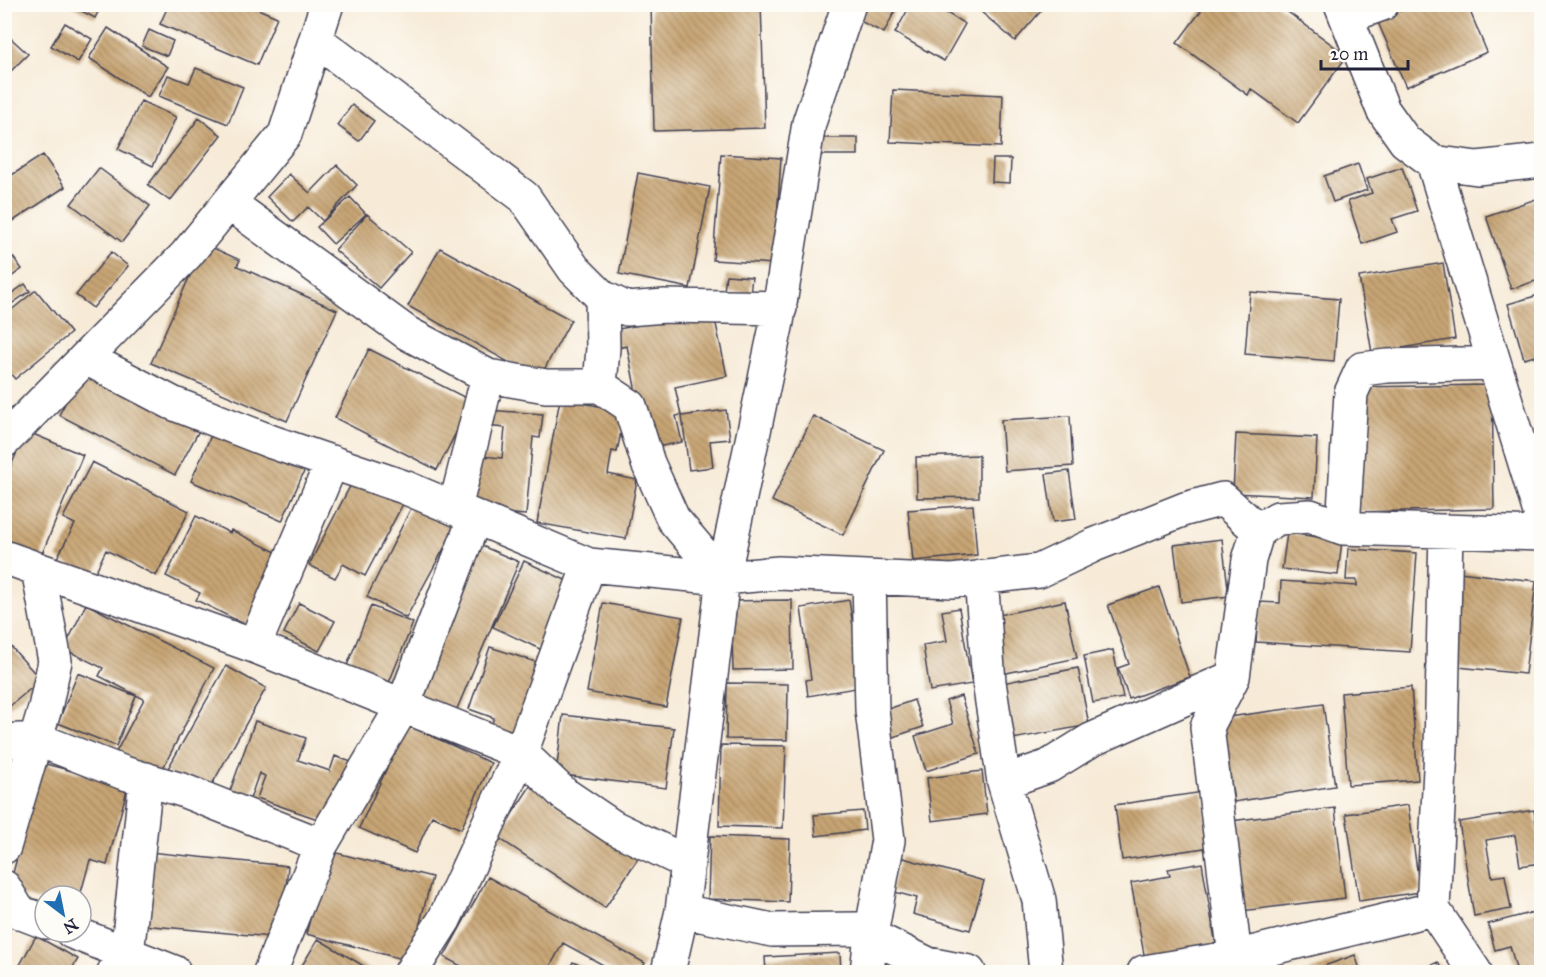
<svg xmlns="http://www.w3.org/2000/svg" width="1546" height="977" font-family="'IM FELL Great Primer',serif">
	<style>
		.building { fill: url(#building-back-hatch) }
		.lines { fill: none; stroke-linecap: round; stroke-linejoin: round }
		.minor-casing { stroke: #424053; stroke-width: 36 }
		.minor { stroke: #fff; stroke-width: 33 }
	</style>
	<defs>
		<pattern id="building-back-hatch" width="6" height="6" patternUnits="userSpaceOnUse" patternTransform="scale(1.5)"><rect width="6" height="6" fill="#c8a574"/><path d="M-1 5l2 2M0 0l6 6M5-1l2 2" fill="none" stroke="#a28660"/></pattern>
	</defs>
	<rect width="100%" height="100%" fill="#fdfcf7"/>
	<filter id="ink" filterUnits="userSpaceOnUse"><feTurbulence type="fractalNoise" baseFrequency=".0167" numOctaves="2"/><feDisplacementMap in="SourceGraphic" scale="12" xChannelSelector="R" yChannelSelector="G"/><feConvolveMatrix kernelMatrix="1 2 1 2 8 2 1 2 1" color-interpolation-filters="sRGB"/></filter>
	<filter id="wash" filterUnits="userSpaceOnUse"><feTurbulence type="fractalNoise" baseFrequency=".008" numOctaves="4" result="noise"/><feDisplacementMap in="SourceGraphic" scale="24" xChannelSelector="R" yChannelSelector="G"/><feGaussianBlur stdDeviation="1.35" result="paint"/><feColorMatrix in="noise" values="0 0 0 0 0 0 0 0 0 0 0 0 0 0 0 0 0 1.4 0 .05"/><feComposite in="paint" operator="in"/></filter>
	<g filter="url(#wash)">
		<rect width="100%" height="100%" fill="#f7ebd8"/>
		<g id="blocks">
			<path class="building" d="M68,4H102L95,18Z
				M169,4H246L277,17L257,65L160,24Z
				M651,4H761L765,128L654,131Z
				M868,4H898L884,33L860,21Z
				M911,4H932L965,24L944,61L895,33Z
				M972,4H1047L1015,41Z
				M1206,4H1277L1347,56L1298,123L1251,89L1248,95L1177,43Z
				M1414,4H1467L1487,52L1406,87L1377,20Z
				M65,23L92,39L78,62L51,46Z
				M108,28L168,67L148,97L89,58Z
				M149,30L173,41L167,56L142,46Z
				M4,32L28,54L4,78Z
				M196,68L243,87L228,124L159,96L168,75L189,83Z
				M893,90L1003,95L1001,147L890,142Z
				M141,101L176,117L153,166L118,149Z
				M352,105L374,121L359,141L337,125Z
				M199,118L221,135L170,201L148,185Z
				M815,138H858V155H815Z
				M721,154L781,158L774,264L713,260Z
				M43,155L65,187L4,227V180Z
				M993,159H1011L1010,183L992,182Z
				M1358,164L1367,190L1333,202L1324,176Z
				M337,165L357,185L323,221L308,207L293,222L267,197L289,174L310,193Z
				M1402,167L1417,211L1392,219L1397,232L1362,244L1348,201L1372,193L1367,179Z
				M99,168L150,206L122,242L71,204Z
				M638,173L710,187L690,288L619,274Z
				M350,197L366,214L333,244L317,227Z
				M1542,197V279L1511,289L1486,216Z
				M367,214L411,252L379,288L335,250Z
				M204,244L240,260L237,266L337,310L287,421L151,363Z
				M4,245L22,269L4,282Z
				M440,248L571,320L539,379L408,306Z
				M111,252L128,266L93,308L76,295Z
				M1443,263L1455,339L1372,353L1359,277Z
				M726,275L752,277L750,294L724,291Z
				M25,284L30,291L4,309V299Z
				M36,290L71,333L15,379L4,366V316Z
				M1250,292L1339,299L1334,361L1245,354Z
				M1542,294V354L1524,359L1508,304Z
				M713,310L727,376L675,387L681,415L676,416L682,442L647,449L627,346L613,349L609,331Z
				M369,349L472,401L437,470L335,418Z
				M86,364L202,425L175,475L59,415Z
				M1492,385L1494,509L1357,512L1355,387Z
				M560,399L625,411L617,452L612,451L608,474L637,480L626,539L537,523Z
				M487,410L543,414L540,438L533,437L526,515L466,510L471,455L502,458L505,428L486,426Z
				M726,410L730,439L710,441L713,467L689,470L682,416Z
				M813,416L884,450L843,535L772,501Z
				M1070,416L1073,466L1005,471L1001,420Z
				M216,424L307,465L282,521L191,481Z
				M26,431L83,455L39,561L4,547V482Z
				M1236,434L1317,438L1314,497L1233,493Z
				M979,455V497L917,498L916,457Z
				M92,462L189,511L156,576L106,550L93,577L57,558L75,524L63,518Z
				M1069,471L1076,519L1053,522L1046,474Z
				M357,473L406,498L365,576L343,564L335,578L309,565Z
				M413,504L456,526L406,618L367,597Z
				M973,505L977,555L913,561L908,510Z
				M196,516L230,533L231,530L282,555L246,625L196,600L200,593L166,576Z
				M1287,533L1342,540L1338,575L1282,569Z
				M1222,539L1229,596L1181,602L1174,545Z
				M475,543L519,562L454,716L408,697Z
				M1348,549L1417,553L1410,652L1256,642L1259,602L1280,603L1281,581L1357,586V580H1346Z
				M524,561L572,583L542,650L493,627Z
				M1459,572L1536,581L1525,674L1449,666Z
				M1159,587L1190,677L1129,699L1118,668L1129,664L1108,605Z
				M792,600L793,669L733,670L731,601Z
				M849,600L862,687L808,696L806,680L811,679L801,608Z
				M1065,601L1077,658L1002,674L990,617Z
				M299,603L335,621L319,651L284,633Z
				M603,603L683,617L666,707L587,692Z
				M86,604L214,668L158,778L114,756L144,699L99,676L103,668L64,649Z
				M371,606L413,623L388,685L346,668Z
				M959,608L972,684L930,691L923,645L947,641L942,611Z
				M4,639L41,680L4,711Z
				M490,647L539,663L513,741L488,732L494,718L469,709Z
				M1113,650L1123,698L1093,703L1084,656Z
				M226,666L266,688L206,795L166,772Z
				M1078,668L1089,725L1013,739L1002,683Z
				M78,673L136,696L116,746L58,723Z
				M727,683L788,684L787,740L726,739Z
				M1411,687L1418,780L1348,785L1341,693Z
				M961,696L979,754L926,771L915,736L953,724L946,701Z
				M914,700L923,727L884,740L874,714Z
				M1323,704L1335,786L1234,802L1222,718Z
				M563,715L674,728L666,788L556,774Z
				M255,721L306,738L298,760L330,771L335,756L351,762L329,823L257,798L265,776L259,773L250,799L230,791Z
				M407,725L491,763L461,829L432,816L415,853L359,828Z
				M721,745L786,746L783,828L719,826Z
				M42,763L128,786L107,865L90,860L80,896H45V902L8,892Z
				M982,771L987,814L932,821L927,778Z
				M531,785L639,857L605,908L497,837Z
				M1203,792L1211,847L1122,860L1115,805Z
				M1408,805L1420,892L1359,901L1346,814Z
				M1335,808L1345,898L1242,911L1231,821Z
				M1534,810L1542,863L1520,866L1515,835L1486,840L1492,877L1505,875L1511,909L1474,916L1459,822Z
				M863,811L865,830L816,836L814,815Z
				M710,836L790,839L788,902L708,899Z
				M329,851L432,877L410,961L306,934Z
				M149,852L288,866L281,938L142,925Z
				M900,857L984,881L970,930L913,914L917,898L891,891Z
				M1202,863L1218,958L1147,971L1131,883L1170,876L1168,869Z
				M488,877L645,963L640,972H616L563,943L547,972H472L444,957Z
				M1542,910V972H1517L1510,946L1495,950L1488,924Z
				M36,936L78,959L70,972H16Z
				M318,939L374,972H298Z
				M840,953L841,972H766L765,957Z
				M1355,955L1361,972H1307Z
				M573,962L594,972H567Z
				M1438,962L1443,972H1416Z"/>
		</g>
	</g>
	<g filter="url(#ink)">
		<use href="#blocks" fill-opacity="0" stroke="#424053" stroke-width="1.5"/>
		<g class="lines">
			<defs>
				<path id="minor" d="M1341,4L1383,110L1405,141L1433,162L1477,168L1542,161
					M1346,17L1382,4
					M316,40L524,197L574,269L602,297L627,309L665,306L780,308
					M1433,162L1542,519
					M229,203L407,333L488,376L546,386H600L630,406L648,463L673,519L723,578
					M86,358L172,403L272,442L404,487L589,565L723,578L779,573L952,581L1039,571L1094,545L1185,509L1223,499L1258,530
					M600,386L603,348L602,297
					M4,441L186,255L285,134L327,4
					M455,508L488,376
					M1343,528L1351,393L1362,369L1387,366L1494,363
					M1446,531L1441,749L1433,909L1475,972
					M4,557L254,646L521,753L564,794L613,827L688,863
					M981,577L989,682L1004,782L1039,900L1046,972
					M254,646L332,462
					M4,741L36,739L124,773L182,790L321,845L270,972
					M1004,782L1049,766L1091,740L1233,677
					M321,845L403,706L475,517
					M4,847L45,708L55,661L38,569
					M4,887L19,912L45,922
					M682,911L772,930L857,929L928,964L969,972
					M72,932L174,972
					M1235,957L1207,727L1233,677L1249,560L1258,530L1278,518L1310,516L1343,528L1542,534
					M114,972L127,954L146,779
					M411,972L444,920L521,753L589,565
					M668,972L682,911L723,578L777,322L809,123L849,4
					M867,972L871,935L888,840L872,710L869,578
					M1144,972L1235,957L1433,909"/>
			</defs>
			<use href="#minor" class="minor-casing"/>
			<use href="#minor" class="minor"/>
		</g>
	</g>
	<rect width="1546" height="977" fill="none" stroke="#fdfcf7" stroke-width="24"/>
	<g transform="translate(63 914) rotate(148)"><circle r="28" fill="#fdfcf7" stroke="#a5a5ac" stroke-width="1.5"/>
	<path d="M0-4.5L10 22L0 15L-10 22Z" fill="#1f6fb2"/>
	<text y="-9" font-size="16" font-weight="bold" text-anchor="middle" fill="#22223b">N</text>
	</g>
	<path d="M1321 60v9h87v-9" fill="none" stroke="#22223b" stroke-width="3"/>
	<text x="1330" y="60" font-size="18" fill="#22223b" stroke="#fdfcf7" stroke-width="4.5" paint-order="stroke">20 m</text>
</svg>
